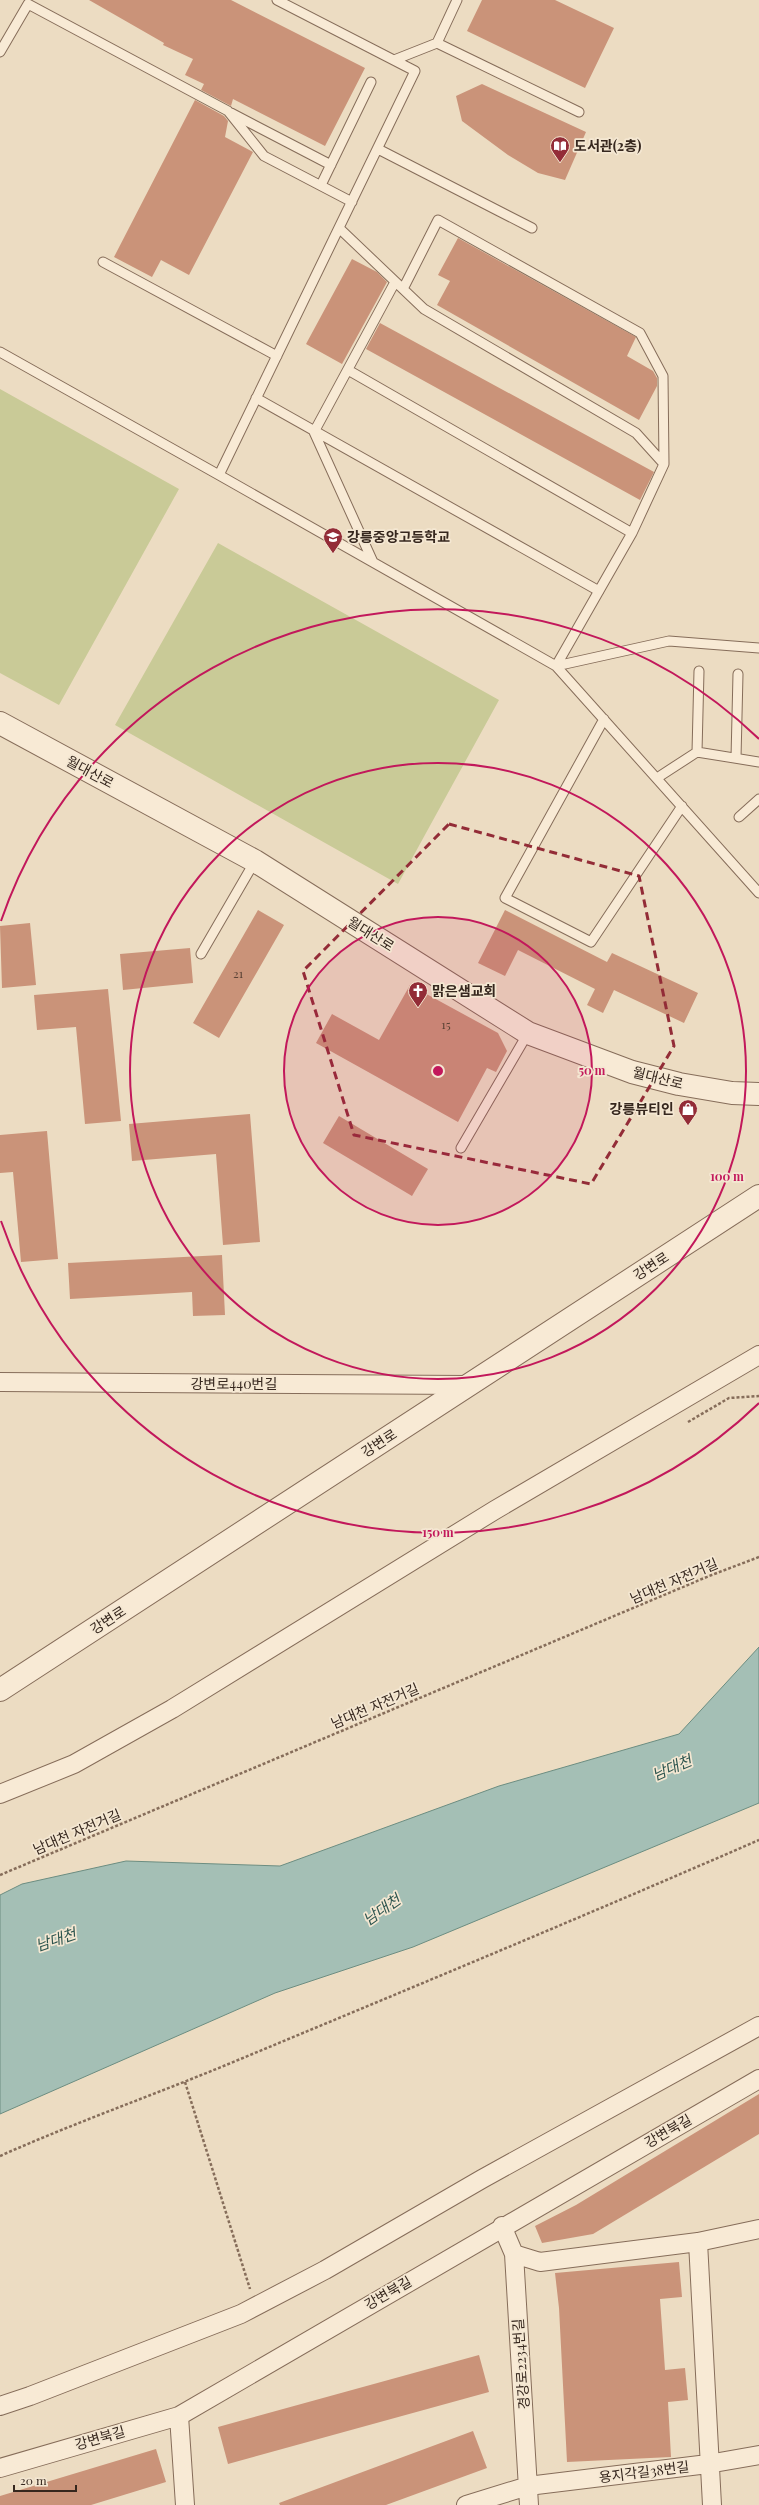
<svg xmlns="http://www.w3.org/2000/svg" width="759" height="2505" font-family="'Playfair Display','Noto Sans KR',serif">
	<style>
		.grass { fill: #c9ca97 }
		.water { fill: #a4bfb5; stroke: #6c8d81 }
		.building { fill: #ca9379 }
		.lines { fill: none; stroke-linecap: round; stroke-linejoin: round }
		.service-casing { stroke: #866d5a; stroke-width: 11 }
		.minor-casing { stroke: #866d5a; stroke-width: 20 }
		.tertiary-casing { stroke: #866d5a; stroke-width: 24 }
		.path { stroke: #866d5a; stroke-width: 2.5; stroke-dasharray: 3 2; stroke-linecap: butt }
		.service { stroke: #f8ead5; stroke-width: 9 }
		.minor { stroke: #f8ead5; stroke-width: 18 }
		.tertiary { stroke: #f8ead5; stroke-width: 22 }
		.marked { fill: none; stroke: #932c37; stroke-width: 3; stroke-dasharray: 8 5; stroke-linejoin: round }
		.ring { fill: none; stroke: #c2185b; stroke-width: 2 }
		.labels { text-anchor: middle; stroke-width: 3.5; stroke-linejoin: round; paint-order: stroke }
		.number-label { font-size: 12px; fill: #5b4235 }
		.poi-label { font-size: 14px; font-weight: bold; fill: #36271e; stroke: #f4e7d2; text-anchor: start }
		.street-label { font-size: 14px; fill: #36271e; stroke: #f4e7d2 }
		.water-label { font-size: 15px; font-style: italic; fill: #2d554f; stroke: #f4e7d2 }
		.centre { fill: #c2185b; stroke: #f4e7d2; stroke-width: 2 }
		.ring-label { font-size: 12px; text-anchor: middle; font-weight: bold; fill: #c2185b; stroke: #f4e7d2; stroke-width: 3.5; stroke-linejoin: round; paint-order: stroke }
	</style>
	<rect width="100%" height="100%" fill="#ecdcc2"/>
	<path class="grass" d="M0,389L179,489L59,705L0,673Z
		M218,543L499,700L398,884L115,725Z"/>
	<path class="water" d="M759,1647V1803L413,1947L275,1993L0,2114V1895L22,1884L126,1861L280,1866L499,1786L679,1734Z"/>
	<path class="building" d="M89,0H231L365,68L325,146L233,99L231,106L201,90L204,84L185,75L193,59L163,45L164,43Z
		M482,0H555L614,28L585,88L467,31Z
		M482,84L586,132L565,180L538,173L508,155L462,121L456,96Z
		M195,100L224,116L228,121L225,137L253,152L189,275L161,260L152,277L114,257Z
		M458,238L636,337L627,356L653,371L657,378V386L639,420L437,305L450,281L438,275Z
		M352,259L377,272L387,282L342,364L306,344Z
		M380,323L654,472L640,500L366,349Z
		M258,910L284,925L219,1038L193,1023Z
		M505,910L607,962L612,953L698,993L684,1023L614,990L603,1013L587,1005L595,989L518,950L505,976L478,963Z
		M30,923L36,985L2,988L0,926Z
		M190,948L193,983L123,990L120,954Z
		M410,985L498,1033L507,1051L496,1072L487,1068L458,1122L316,1043L332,1014L379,1040Z
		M108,989L121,1121L85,1124L76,1027L37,1030L34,995Z
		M250,1114L260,1242L223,1245L216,1154L132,1161L129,1124Z
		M339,1116L428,1169L412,1196L323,1143Z
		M47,1131L58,1259L21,1262L13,1172L0,1173V1135Z
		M222,1255L225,1315L193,1316L192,1292L70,1299L68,1263Z
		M759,2094V2134L593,2234L542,2243L535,2226L576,2205Z
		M679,2262L682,2297L660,2299L665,2370L685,2368L688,2400L668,2402L671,2457L567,2462L559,2308L555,2273Z
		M479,2355L489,2392L228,2464L218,2427Z
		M473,2431L487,2468L386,2505H280L279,2503Z
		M156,2449L166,2482L91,2505H0V2496Z"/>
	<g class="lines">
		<defs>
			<path id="service" d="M277,0L415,71L219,475L556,666L759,893
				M437,43L457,0
				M0,52L28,4L228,111L264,156L352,202
				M394,60L437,43L579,112
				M231,113L331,165
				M378,149L532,228
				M321,185L371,82
				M339,228L424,309L636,433L664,464
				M103,262L277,356
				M403,289L438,220L640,333L663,376L664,464L632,533L556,666
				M0,352L219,475
				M348,370L632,533
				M256,398L599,591
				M373,562L314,432L395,282
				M556,666L669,641L759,648
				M604,719L505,898L591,942L682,806
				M697,752L699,671
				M736,758L738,674
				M657,778L697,752L759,762
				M739,817L759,799
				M201,954L255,861
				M461,1148L528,1033"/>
			<path id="minor" d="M0,1382L468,1385
				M0,1794L74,1764L172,1709L495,1510L759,1355
				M502,2226L514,2254L529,2505
				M698,2242L712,2505
				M514,2254L540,2262L698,2242L759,2229
				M0,2406L30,2396L241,2314L325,2270L482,2179L759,2026
				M179,2416L185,2505
				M0,2468L179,2416L759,2079
				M466,2505L528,2486L708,2464L759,2455"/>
			<path id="tertiary" d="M0,723L255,861L528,1033L632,1072L679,1084L732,1093L759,1094
				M0,1690L759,1196"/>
		</defs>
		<use href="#service" class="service-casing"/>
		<use href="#minor" class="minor-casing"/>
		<use href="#tertiary" class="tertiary-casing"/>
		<path class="path" d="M688,1422L729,1398L759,1396
			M0,1875L709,1576L759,1557
			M185,2082L250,2289
			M0,2156C74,2123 151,2096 226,2065C404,1991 582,1917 759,1840"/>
		<use href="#service" class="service"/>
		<use href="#minor" class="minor"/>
		<use href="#tertiary" class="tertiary"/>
	</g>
	<path class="marked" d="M449,824L639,876L674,1046L591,1184L354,1135L303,971Z"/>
	<circle cx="438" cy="1071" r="154" fill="#c2185b" fill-opacity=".12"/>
	<g class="ring">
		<circle cx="438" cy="1071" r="154"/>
		<circle cx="438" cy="1071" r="308"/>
		<path d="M759 1403A462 462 0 0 1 1 1221M1 921A462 462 0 0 1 759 739"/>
	</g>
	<defs>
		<symbol id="library-pin" viewBox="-11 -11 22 30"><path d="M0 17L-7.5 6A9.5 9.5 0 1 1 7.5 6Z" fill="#932c37" stroke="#f4e7d2"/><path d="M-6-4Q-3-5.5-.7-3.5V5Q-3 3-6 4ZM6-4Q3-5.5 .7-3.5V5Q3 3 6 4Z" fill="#fff"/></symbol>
		<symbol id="school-pin" viewBox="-11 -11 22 30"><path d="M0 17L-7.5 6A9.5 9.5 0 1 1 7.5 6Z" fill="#932c37" stroke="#f4e7d2"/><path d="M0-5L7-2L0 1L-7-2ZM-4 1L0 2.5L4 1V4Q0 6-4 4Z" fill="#fff"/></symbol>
		<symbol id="church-pin" viewBox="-11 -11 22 30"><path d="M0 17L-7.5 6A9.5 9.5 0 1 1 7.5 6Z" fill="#932c37" stroke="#f4e7d2"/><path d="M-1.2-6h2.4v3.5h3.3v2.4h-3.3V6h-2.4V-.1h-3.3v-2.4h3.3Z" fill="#fff"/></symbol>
		<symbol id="shop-pin" viewBox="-11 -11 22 30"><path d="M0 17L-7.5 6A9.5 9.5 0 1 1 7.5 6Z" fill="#932c37" stroke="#f4e7d2"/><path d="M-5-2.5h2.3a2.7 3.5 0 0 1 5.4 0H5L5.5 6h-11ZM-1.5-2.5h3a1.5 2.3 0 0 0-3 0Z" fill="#fff"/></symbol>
	</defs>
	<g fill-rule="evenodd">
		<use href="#library-pin" x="549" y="135" width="22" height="30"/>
		<use href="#school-pin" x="322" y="526" width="22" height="30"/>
		<use href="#church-pin" x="407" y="980" width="22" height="30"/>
		<use href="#shop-pin" x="677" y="1098" width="22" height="30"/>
	</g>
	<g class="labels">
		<g class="number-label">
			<text x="238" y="978">21</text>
			<text x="446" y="1029">15</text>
		</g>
		<g class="poi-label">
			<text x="574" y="151">도서관(2층)</text>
			<text x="347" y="542">강릉중앙고등학교</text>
			<text x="432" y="996">맑은샘교회</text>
			<text x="674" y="1114" text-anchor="end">강릉뷰티인</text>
		</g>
		<g class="street-label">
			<text transform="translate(90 772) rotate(28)" y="5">월대산로</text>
			<text transform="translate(371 934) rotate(32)" y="5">월대산로</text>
			<text transform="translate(658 1078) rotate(14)" y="5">월대산로</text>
			<text transform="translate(651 1266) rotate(-33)" y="5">강변로</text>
			<text x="234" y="1389">강변로440번길</text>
			<text transform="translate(379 1443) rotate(-33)" y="5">강변로</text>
			<text transform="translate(674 1581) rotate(-23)" y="5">남대천 자전거길</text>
			<text transform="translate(108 1620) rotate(-33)" y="5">강변로</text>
			<text transform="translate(375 1706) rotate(-23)" y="5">남대천 자전거길</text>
			<text transform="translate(77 1832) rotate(-23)" y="5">남대천 자전거길</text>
			<text transform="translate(668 2131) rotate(-30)" y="5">강변북길</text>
			<text transform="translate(388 2293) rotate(-30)" y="5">강변북길</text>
			<text transform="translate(521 2364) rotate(-94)" y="5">경강로2234번길</text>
			<text transform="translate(100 2438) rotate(-16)" y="5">강변북길</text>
			<text transform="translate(644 2472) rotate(-7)" y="5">용지각길38번길</text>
		</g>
		<g class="water-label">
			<text transform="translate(672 1768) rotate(-23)" y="5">남대천</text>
			<text transform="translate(382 1910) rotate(-35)" y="5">남대천</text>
			<text transform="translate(56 1940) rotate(-18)" y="5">남대천</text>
		</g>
	</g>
	<circle cx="438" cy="1071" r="6" class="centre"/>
	<g class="ring-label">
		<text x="592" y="1075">50 m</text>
		<text x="727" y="1181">100 m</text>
		<text x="438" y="1537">150 m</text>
	</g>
	<path d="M14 2485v6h62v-6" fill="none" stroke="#36271e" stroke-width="2"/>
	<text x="20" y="2485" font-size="12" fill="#36271e" stroke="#f4e7d2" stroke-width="3" paint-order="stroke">20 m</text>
</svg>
